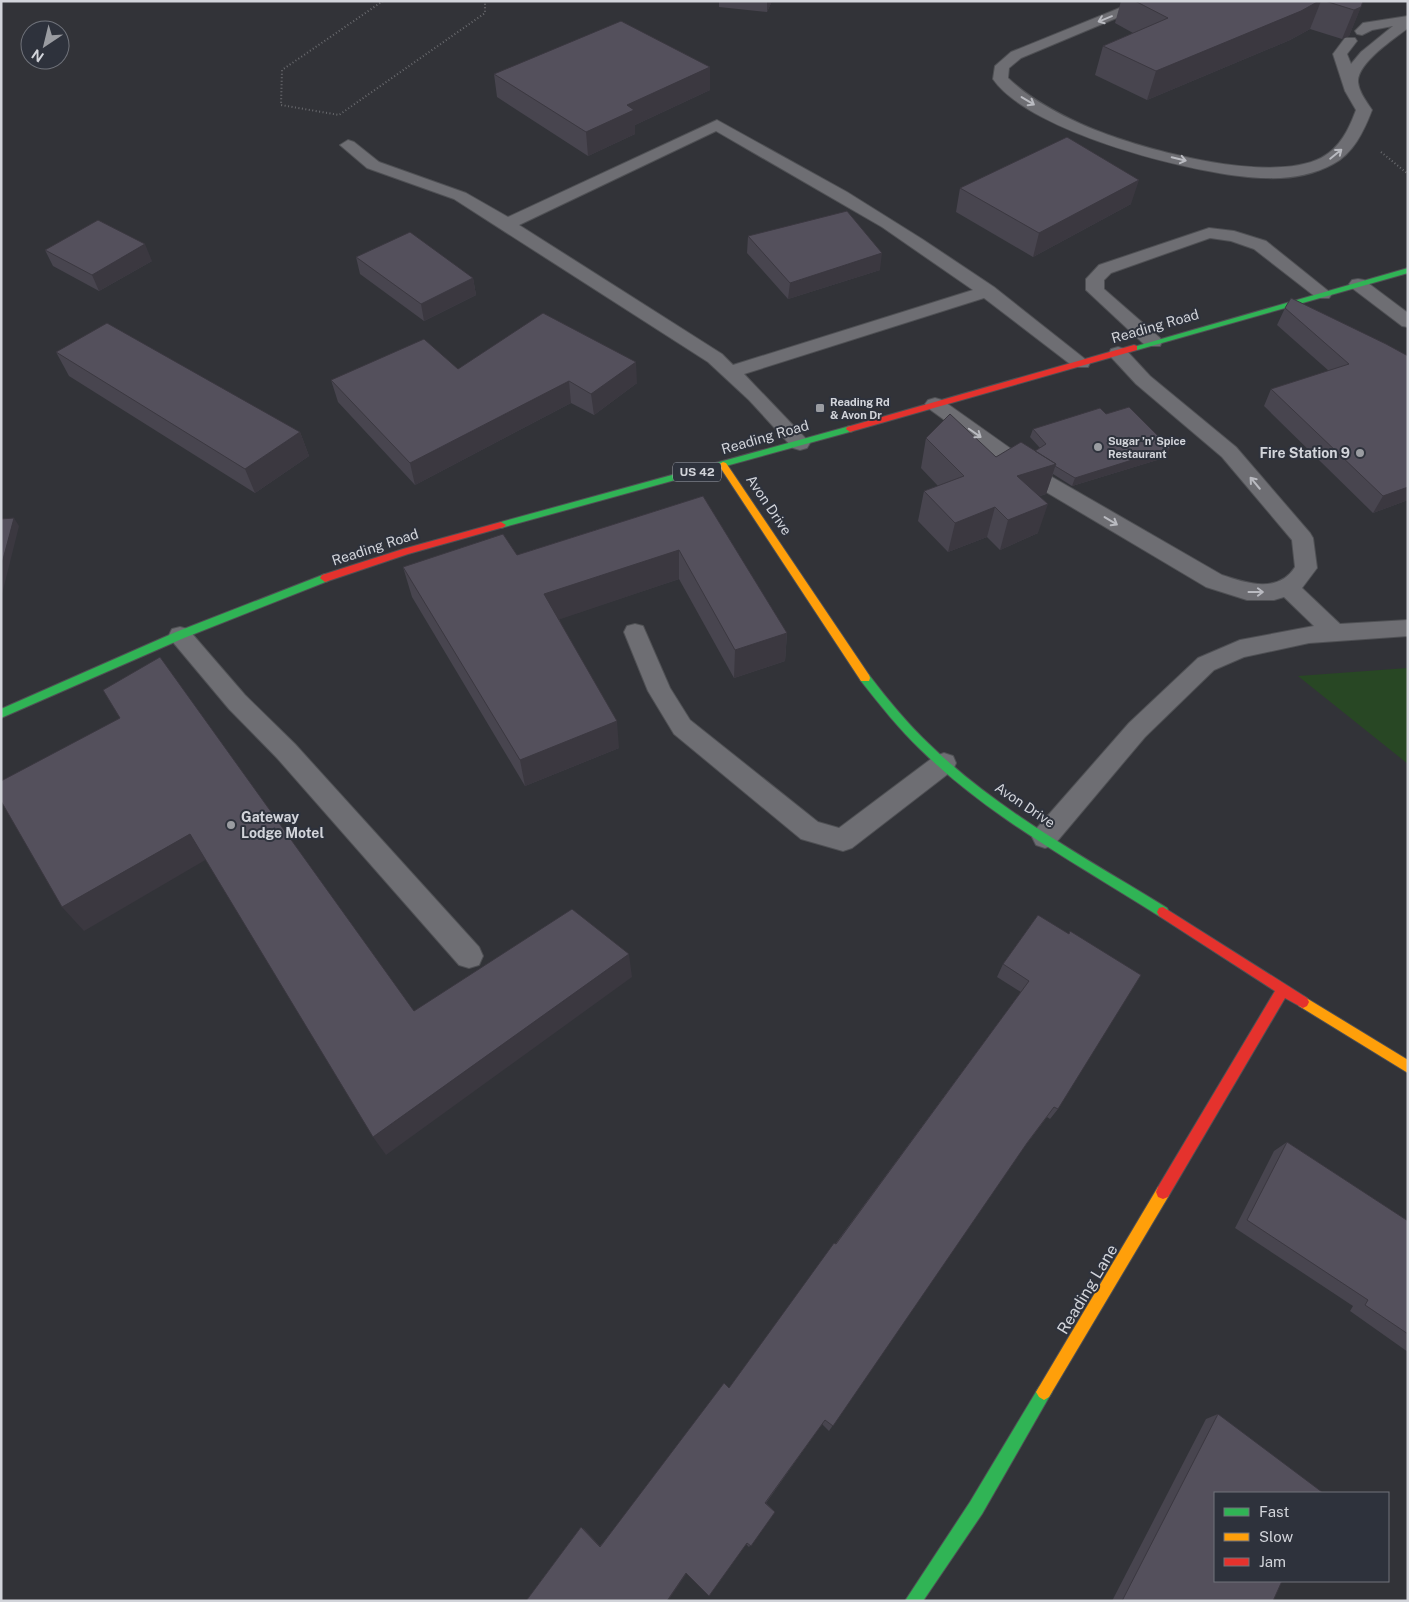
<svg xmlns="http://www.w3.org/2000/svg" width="1409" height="1602" font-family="'Public Sans',sans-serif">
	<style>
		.green { fill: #284724 }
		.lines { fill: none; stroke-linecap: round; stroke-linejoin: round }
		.lane-casing { stroke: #4f5054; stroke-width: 2 }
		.fast-casing { stroke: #4f5054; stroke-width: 2 }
		.slow-casing { stroke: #4f5054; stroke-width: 2 }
		.jam-casing { stroke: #4f5054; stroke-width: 2 }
		.path { stroke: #696a6e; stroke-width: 2; stroke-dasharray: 1 2.5; stroke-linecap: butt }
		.lane { fill: #6e6e73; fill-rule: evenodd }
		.fast { fill: #30b455; fill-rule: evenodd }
		.slow { fill: #ff9f0a; fill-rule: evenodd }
		.jam { fill: #e5322d; fill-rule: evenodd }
		.wall { fill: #48454f }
		.shaded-wall { fill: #3b3840 }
		.building { fill: #54505c; stroke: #3b3840 }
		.oneway { stroke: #b9bac0 }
		.poi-dot { fill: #9a9ca1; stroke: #2e323c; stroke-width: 2 }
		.labels { text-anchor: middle; stroke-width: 4; stroke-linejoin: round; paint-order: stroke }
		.far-poi-label { font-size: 11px; font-weight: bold; fill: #d2d4da; stroke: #2e323c; text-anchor: start }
		.shield { fill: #2e323c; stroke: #a1a3ab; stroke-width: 1 }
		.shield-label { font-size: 12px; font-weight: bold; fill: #d2d4da }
		.street-label { font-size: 14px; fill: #d2d4da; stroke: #2e323c }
		.poi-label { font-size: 14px; font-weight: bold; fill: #d2d4da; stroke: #2e323c; text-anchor: end }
		.near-street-label { font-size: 16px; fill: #d2d4da; stroke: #2e323c }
	</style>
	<rect width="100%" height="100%" fill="#323338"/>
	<path class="green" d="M1408,668V764L1298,676Z"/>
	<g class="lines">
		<defs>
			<path id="lane" d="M1137,1H1157L1021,58L1009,68L1008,78C1029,98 1055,112 1081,124C1134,148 1268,185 1321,158C1340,148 1349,129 1356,110L1345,91L1333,54L1345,38H1355L1357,41L1347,54L1351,64L1361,52L1393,26L1372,30L1362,35L1357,34L1355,31L1363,23L1408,16V28C1394,39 1357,63 1358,82C1359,92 1366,101 1372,110C1364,131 1353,154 1333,164C1313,175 1289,179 1266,178C1202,177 1030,133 993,79L995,66L1011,52Z
				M717,120L847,192L922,239L994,287L1090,363L1088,367H1074L984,298L744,374L810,443L807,448L800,450L793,448L749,400L708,362L454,199L367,168L340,145L348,140L354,142L379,162L466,193L508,217ZM716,131L882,227L973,290L733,365L722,354L519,225Z
				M1209,228L1234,231L1266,241L1332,294L1329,298H1317L1254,249L1231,241L1210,238L1111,273L1104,280V289L1160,338L1162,342L1160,346H1146L1086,290V279L1099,265Z
				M1358,279L1364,280L1408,313V327L1402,326L1352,288L1349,284L1352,280Z
				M1118,347L1125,349L1150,376L1236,447L1310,533L1313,538L1317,568L1302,588L1340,624L1408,620V636L1309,643L1244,657L1214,670L1145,737L1054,845L1045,848L1036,845L1032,837L1036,829L1129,723L1198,658L1240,640L1314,626L1284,597L1274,600H1247L1206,587L1031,483L928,408L925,404L928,400L935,398L942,400L1045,473L1222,575C1246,583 1278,594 1295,567L1292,540L1222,457L1136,384L1111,357L1109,353L1111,349Z
				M635,624L643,626L670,688L690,720L818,822L839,828L935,756L944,753L953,756L956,763L953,770L852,848L843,851L801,839L674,734L648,691L624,632L627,626Z
				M180,627L188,629L245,695L295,744L479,947L483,956L479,965L469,968L459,965L277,758L229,709L172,641L169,635L172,629Z"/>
			<path id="fast" d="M1408,268V273L1137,350H1131L1130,348Z
				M850,426L854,429L853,431L501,528L496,525L501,522Z
				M325,574L330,578L328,581L184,638L1,718V709L176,632Z
				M865,674L869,675C888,700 907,723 929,744C998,811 1086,858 1167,908L1169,912L1167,916L1163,917L1159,916C1079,865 989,817 921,750C899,729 880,705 861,681L860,678L861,675Z
				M1044,1384L1049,1387L1052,1392L1049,1397L982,1514L923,1601H905L970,1502L1039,1387Z"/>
			<path id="slow" d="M723,462L726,463L869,675L870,678L869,681H861L720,467L718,465Z
				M1303,996L1408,1060V1073L1299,1006L1297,1002L1299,998Z
				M1163,1185L1168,1187L1170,1192L1168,1197L1049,1397L1044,1400L1039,1397L1036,1392L1039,1387L1158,1187Z"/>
			<path id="jam" d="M1134,345L1137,346V350L853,431L850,432L846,429L847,427Z
				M501,522L506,525L504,527L408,554L325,582L320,578L322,575L403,549Z
				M1163,907L1307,998L1309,1002L1307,1006L1303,1008L1285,998L1168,1197L1163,1199L1158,1197L1156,1192L1158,1187L1275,991L1159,916L1157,912L1159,908Z"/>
		</defs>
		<use href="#lane" class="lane-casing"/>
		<use href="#fast" class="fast-casing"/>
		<use href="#slow" class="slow-casing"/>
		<use href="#jam" class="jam-casing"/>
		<path class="path" d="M383,1L282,70L281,105L339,115L485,13V1
			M1381,152L1408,174"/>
		<use href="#lane" class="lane"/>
		<use href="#fast" class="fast"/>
		<use href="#slow" class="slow"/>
		<use href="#jam" class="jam"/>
	</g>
	<path class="wall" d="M719,1H772L767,12L719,7Z
		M1121,1H1363L1349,36L1342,39L1310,29L1290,40L1147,100L1095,75L1103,46L1133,33L1115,23Z
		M494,74L710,90L635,125V134L588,156L497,97Z
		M960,188L1131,204L1033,257L956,212Z
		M748,236L880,270L788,299L747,253Z
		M45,250L152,261L99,291L53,266Z
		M356,257L473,278L476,295L424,321L360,274Z
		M1285,308L1408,356V500L1373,513L1264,406L1271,389L1329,371L1277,325Z
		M56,352L300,432L309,456L255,493L69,376Z
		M458,369L637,383L594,415L571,403L415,485L338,402L331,380Z
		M1106,414L1167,457L1072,486L1053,474L1046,494L1040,496L1038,533L1000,550L987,537L948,552L918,521L924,491L938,486L921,468L926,438L996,457L1035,451L1040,448L1030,437L1033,429Z
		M703,496L787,633L785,661L734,678L679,579L559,619L619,748L525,786L412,597L403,567L517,555Z
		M1038,915L1058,1109L1050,1119L1047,1117L1022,1150L829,1431L822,1424L766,1503L775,1512L749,1547L746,1544L687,1573L526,1601L581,1527L584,1529L600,1546L729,1388L1021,992L997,977L1003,964Z
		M1287,1142L1408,1221V1352L1350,1311L1353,1306L1235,1228L1274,1151Z
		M1218,1414L1273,1601H1112L1206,1419Z"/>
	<path class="shaded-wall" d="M767,1H772L767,12Z
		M1319,1H1321L1310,29L1290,40L1147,100L1156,71Z
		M1361,7L1349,36L1342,39L1354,10Z
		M710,67V90L635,125V134L588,156L586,132L627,105Z
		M1139,180L1131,204L1033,257L1039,233Z
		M145,244L152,261L99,291L92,275Z
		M882,253L880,270L788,299L790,283Z
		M473,278L476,295L424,321L421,304Z
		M636,362L637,383L594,415L591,394Z
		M569,381L571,403L415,485L410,463Z
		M300,432L309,456L255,493L245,469Z
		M1170,448L1167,457L1072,486L1075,478Z
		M1056,464L1046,494L1009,506L1017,476Z
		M1408,487V500L1373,513L1383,496Z
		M1048,504L1038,533L1000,550L1008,520Z
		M995,507L987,537L948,552L955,523Z
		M14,518L19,526L1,598V567Z
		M679,550V579L549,623L544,594Z
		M787,633L785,661L734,678L735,650Z
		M617,721L619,748L525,786L520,760Z
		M190,834L207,859L84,931L62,907Z
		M629,954L632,977L386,1155L373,1137Z
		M581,1527L584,1529L602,1548L600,1547Z
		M686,1573H687L668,1601H667Z"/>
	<path class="building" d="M1135,1H1319L1301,11L1156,71L1103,46L1168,18Z
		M1325,1H1363L1361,7L1354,10Z
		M621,21L710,67L627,105L634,110L586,132L494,74Z
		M1067,137L1139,180L1039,233L960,188Z
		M847,211L882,253L790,283L748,236Z
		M98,220L145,244L92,275L45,250Z
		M410,232L473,278L421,304L356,257Z
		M1291,298L1386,344L1408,356V487L1383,496L1271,389L1349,364L1285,308Z
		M543,313L636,362L591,394L569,381L410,463L331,380L424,339L458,369Z
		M107,323L300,432L245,469L56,352Z
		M1129,407L1170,448L1075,478L1055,466L1056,464L1035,451L1046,444L1033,429L1100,408L1106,414Z
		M950,414L996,457L1021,442L1056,464L1017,476L1048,504L1008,520L995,507L955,523L924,491L964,476L926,438Z
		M703,496L787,633L735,650L679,550L544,594L617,721L520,760L403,567L503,534L517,555Z
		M14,518L1,567V519Z
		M160,657L414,1011L572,909L629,954L373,1137L190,834L62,907L1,801V781L120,718L103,690Z
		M1038,915L1069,934L1070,931L1141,975L1058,1109L1054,1107L1027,1143L833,1426L825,1420L765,1503L775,1512L751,1546L747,1543L709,1596L686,1573L667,1601H526L581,1527L600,1547L724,1383L729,1388L834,1243L836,1244L1029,981L1003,964Z
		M1287,1142L1408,1221V1334L1365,1305L1368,1300L1247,1220Z
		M1218,1414L1322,1492L1321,1493H1215V1581H1282L1273,1601H1122Z"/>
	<defs><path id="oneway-shaft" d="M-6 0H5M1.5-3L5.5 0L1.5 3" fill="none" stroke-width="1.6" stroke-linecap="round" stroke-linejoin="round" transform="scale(1.25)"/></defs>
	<g class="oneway">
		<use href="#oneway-shaft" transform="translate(1105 19) rotate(158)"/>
		<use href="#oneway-shaft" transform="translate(1028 101) rotate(31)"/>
		<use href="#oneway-shaft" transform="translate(1336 154) rotate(-39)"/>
		<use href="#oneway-shaft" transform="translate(1179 159) rotate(14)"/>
		<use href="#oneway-shaft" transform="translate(975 433) rotate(35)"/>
		<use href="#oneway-shaft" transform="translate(1255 483) rotate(-130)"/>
		<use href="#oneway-shaft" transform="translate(1111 521) rotate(31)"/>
		<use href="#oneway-shaft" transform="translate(1256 592)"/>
	</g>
	<g class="poi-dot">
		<rect x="815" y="403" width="10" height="10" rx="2.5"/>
		<circle cx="1098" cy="447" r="5"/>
		<circle cx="1360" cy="453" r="5"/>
		<circle cx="231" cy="825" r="5"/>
	</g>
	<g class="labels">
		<g class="far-poi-label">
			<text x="830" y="406">Reading Rd<tspan x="830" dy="13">&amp; Avon Dr</tspan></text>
			<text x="1108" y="445">Sugar ’n’ Spice<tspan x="1108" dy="13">Restaurant</tspan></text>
		</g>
		<rect class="shield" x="673" y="462.5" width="48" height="19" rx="4"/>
		<g class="shield-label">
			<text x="697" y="476">US 42</text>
		</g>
		<g class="street-label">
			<text transform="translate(1155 326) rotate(-16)" y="5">Reading Road</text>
			<text transform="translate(765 437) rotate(-16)" y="5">Reading Road</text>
			<text transform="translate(769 505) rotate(56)" y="5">Avon Drive</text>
			<text transform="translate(375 547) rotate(-18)" y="5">Reading Road</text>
			<text transform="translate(1025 805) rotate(34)" y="5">Avon Drive</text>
		</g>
		<g class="poi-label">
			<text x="1350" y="458">Fire Station 9</text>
			<text x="241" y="822" text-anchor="start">Gateway<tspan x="241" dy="16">Lodge Motel</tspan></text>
		</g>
		<g class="near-street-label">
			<text transform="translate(1087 1289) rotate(-59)" y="6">Reading Lane</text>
		</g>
	</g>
	<rect width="1409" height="1602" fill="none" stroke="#d2d4da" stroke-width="5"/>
	<rect x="1214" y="1492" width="175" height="90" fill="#2e323c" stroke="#70737b"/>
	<rect x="1224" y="1508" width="25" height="8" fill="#30b455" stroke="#70737b"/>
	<text x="1259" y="1517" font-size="15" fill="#d2d4da">Fast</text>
	<rect x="1224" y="1533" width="25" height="8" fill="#ff9f0a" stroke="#70737b"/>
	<text x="1259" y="1542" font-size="15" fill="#d2d4da">Slow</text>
	<rect x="1224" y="1558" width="25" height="8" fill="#e5322d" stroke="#70737b"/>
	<text x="1259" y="1567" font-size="15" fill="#d2d4da">Jam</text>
	<g transform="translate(45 45) rotate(215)"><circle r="24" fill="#2e323c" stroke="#70737b"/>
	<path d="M0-4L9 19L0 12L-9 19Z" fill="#9a9ca1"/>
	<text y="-8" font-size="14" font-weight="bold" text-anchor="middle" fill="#d2d4da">N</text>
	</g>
</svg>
